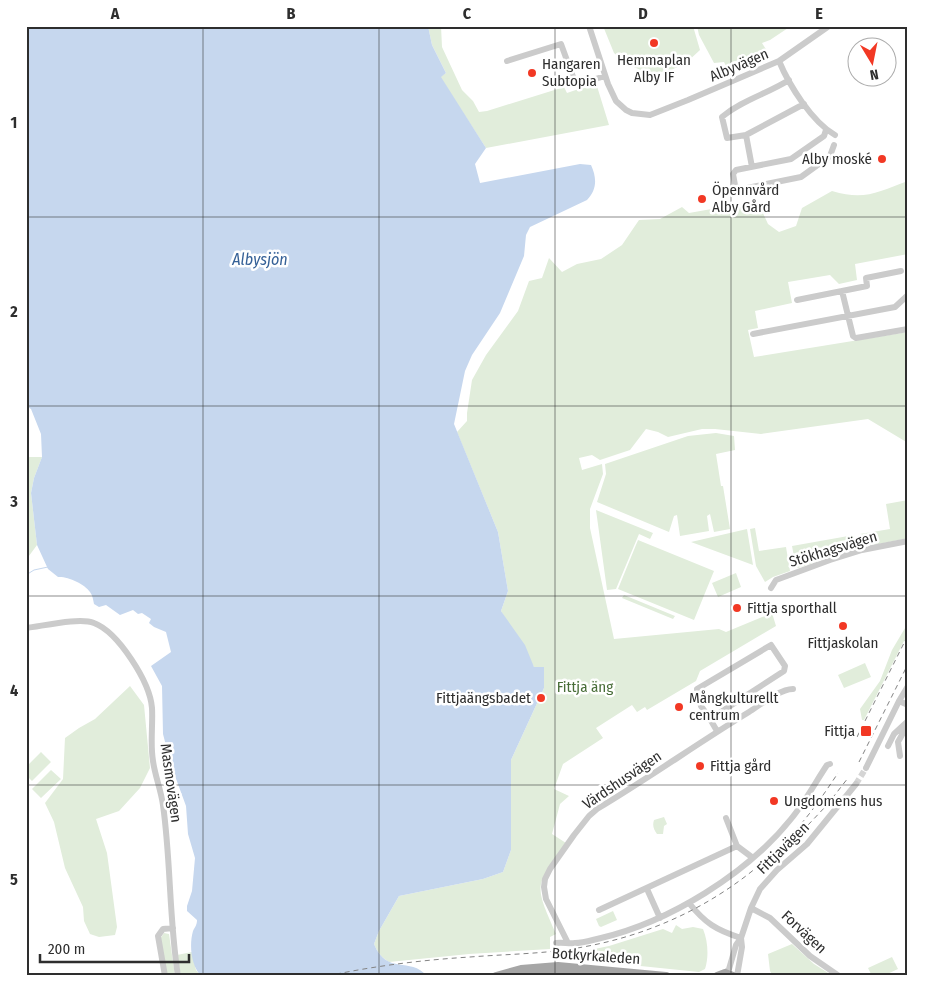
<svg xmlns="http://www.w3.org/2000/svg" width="934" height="1002" font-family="'Fira Sans Condensed',sans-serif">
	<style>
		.green { fill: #e1eddb }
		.water { fill: #c6d7ee }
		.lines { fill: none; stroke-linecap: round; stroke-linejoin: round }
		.stream { stroke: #c6d7ee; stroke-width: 1 }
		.minor-tunnel { stroke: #d5d5d5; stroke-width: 6; stroke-dasharray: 6 3; stroke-linecap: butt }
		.minor { stroke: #cbcbcb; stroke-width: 6 }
		.major { stroke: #a6a6a6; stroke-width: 8 }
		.rail { stroke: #838383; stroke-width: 1; stroke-dasharray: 5 4; stroke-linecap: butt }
		.grid { fill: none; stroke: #2e2e2e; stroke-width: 1; stroke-opacity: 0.55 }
		.poi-dot { fill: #f23824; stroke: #fff; stroke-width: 2 }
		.labels { text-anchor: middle; stroke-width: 5; stroke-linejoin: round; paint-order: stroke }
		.poi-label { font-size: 15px; fill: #2e2e2e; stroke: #fff; text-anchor: start }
		.street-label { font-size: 15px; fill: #2e2e2e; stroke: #fff }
		.park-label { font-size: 15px; fill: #486d38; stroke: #fff }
		.water-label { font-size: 16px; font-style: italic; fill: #366197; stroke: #fff }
		.neatline { fill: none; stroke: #2e2e2e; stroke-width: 2 }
		.grid-label { font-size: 16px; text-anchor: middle; font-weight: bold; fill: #2e2e2e }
	</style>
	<rect width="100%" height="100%" fill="#fff"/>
	<path class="green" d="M428,26H441L442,47L462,90L473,101L479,112L487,111L564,87L567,93L596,83L609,125L486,148L440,77L446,73L432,45Z
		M603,26H693L700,50L686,63L669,71L654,73L643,71L629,65L614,53Z
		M697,26H791L770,40L762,43L767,51L727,68L724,62L714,63L699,35Z
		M908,181V254L855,264L857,280L839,284L830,275L788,282L792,303L755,311L758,328L748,330L754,357L908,332V443L868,419L761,434L715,429H702L668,437L658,432L646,429L630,450L600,460L592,455L579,458L582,470L602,464L603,474L590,509V528L614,639L719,629L726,632L772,613L776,626L700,671L696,681L647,710L645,707L637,712L632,705L596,728L603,738L563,764L554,789L569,796L560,804L552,834L566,843C534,887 534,884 556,934L550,937V949L469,954L389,962C381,957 378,953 374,944L379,931L399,896L483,879L503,872L511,850V760L544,688V667H534L501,611L508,591L498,532L457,432L467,421V413L472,380L486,355L518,311L529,281L542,278L549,258L562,272L577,264L601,259L622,245L639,220L660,219L682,207L689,213L734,205L743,208L762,211L768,224L779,232L796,226L802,208L832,191C865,201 877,192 908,181Z
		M716,433L734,436L735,450L716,454L721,486H723L730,529L714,532L710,514L707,516L709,531L680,536L677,515L674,516L669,532L597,502L606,474L605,464L688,436Z
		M26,457H42L34,478L31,493L37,545L26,560Z
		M908,500V538L864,547L860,534L890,529L886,504Z
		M596,510L653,533L650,539L639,534L616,589L607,590Z
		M755,528L759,551L786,547L790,571L773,577L765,582L756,566L750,529Z
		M747,529L753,565L691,542Z
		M854,535L856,549L798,568L796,567L792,546Z
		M638,540L714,571L694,620L618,589Z
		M736,573L741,587L718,597L712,583Z
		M624,595L675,616L673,619L622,598Z
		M908,623V643L904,641L864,720H862L860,709L880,681L892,650Z
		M865,663L871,677L844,688L838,675Z
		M130,686L144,705L150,768L140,788L119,811L96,819L107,853L117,927L115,935L99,937L90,934L84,921L83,907L65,868L54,822L45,803L63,779L65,738L79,728L95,719Z
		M41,752L51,762L32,781L26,775V767Z
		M51,770L61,779L41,798L32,789Z
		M664,817L667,824L664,826L663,834H657C654,830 652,826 654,820Z
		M613,911L617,920L601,927L599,926L596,919Z
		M676,925L682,929L693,927L703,929C708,941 709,957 705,969L699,972L582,960L580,952L609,946L663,929L672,933Z
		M164,933L169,934L175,976H167L160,939Z
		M792,944L814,964L833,976H773L770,971L768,954Z
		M192,952L196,970L201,976H181L177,955Z
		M892,957L898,969L883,976H872L868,968Z"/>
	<path class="water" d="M26,26H428L432,45L446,73L441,77L486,148L475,164L480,183L580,164L591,165C597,178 597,190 587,200L530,227L526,235L524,256L500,313L472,355L465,371L454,424L498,532L508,591L501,611L525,645L534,667H544V688L511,760V850L503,872L483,879L399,896L379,931L374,944C387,976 410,956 427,976H201C191,965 189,945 193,931C195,927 197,925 197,920L187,911V906L192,891L195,858L188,834L186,806L171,765L163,734L162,686L151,666L171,652L166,632L154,627L149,623L151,619L142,613L138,614L133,610L120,615L106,605L99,607L94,604C93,600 93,596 90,592C85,584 67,576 58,577L48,569L37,545L31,493L34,478L42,457L41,434L31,409L26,406Z"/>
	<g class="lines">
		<path class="stream" d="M26,575L34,570L48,567"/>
		<path class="minor-tunnel" d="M856,784L866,768"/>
		<path class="minor" d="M589,26L608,84L616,101L626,110L632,113L650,115L688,100L779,61L829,26
			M507,61L561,44L576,85L605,76
			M779,61C789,85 812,122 835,135
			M789,80C767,94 742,100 722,117L727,138L746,135L804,104
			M826,130L824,136L791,159L736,170L733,174L735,185L738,189H742L801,177L830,156L834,145
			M746,135L752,167
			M842,291L853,336L856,338L908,329
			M797,300L867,286L866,278L901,271
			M753,334L895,307L908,295
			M771,588L776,580L830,560L862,550L908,541
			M26,628C43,626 80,617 94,623C118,632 150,682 152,708C153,725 150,744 153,761C155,776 161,790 163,805C171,862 169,919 178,976
			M899,701L908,705
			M710,719L701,706L697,689L771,645L785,666L784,671L710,719L717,731
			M888,746L894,734L907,722
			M900,756L898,742L908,724
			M866,768L899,701L908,686
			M726,818L737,846
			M647,889L660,918
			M689,903C705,923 716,930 741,938
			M751,908L770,918L810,956L839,976
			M599,910L737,846L753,858
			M567,941L546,899L544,887L545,879L550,869L574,835L589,816L597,809C649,778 698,743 749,712C760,705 780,689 793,689
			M556,943C564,942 568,944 575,943C583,943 592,940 601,938C669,922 747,874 791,819C805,802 815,783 827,765L830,764
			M725,973L729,969L736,945L741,938L751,908L760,889L777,870L807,844L856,784
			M165,976L158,936L163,929L173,928
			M737,976L742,947L741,938"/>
		<path class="major" d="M496,976L521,969L558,966L666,976
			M521,976L558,972L595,976
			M717,976L725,973L733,976"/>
		<path class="rail" d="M857,737L908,635
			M859,762L908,664
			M808,825L827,805L848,778
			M327,976C374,966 422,960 470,957C508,954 546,954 583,947C667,932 744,890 800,825C814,809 826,791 838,773"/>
	</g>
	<path class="grid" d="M203,26V976M379,26V976M555,26V976M731,26V976M26,217H908M26,406H908M26,596H908M26,785H908"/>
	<g class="poi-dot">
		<circle cx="654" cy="43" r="5"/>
		<circle cx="532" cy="73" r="5"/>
		<circle cx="882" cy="159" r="5"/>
		<circle cx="702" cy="199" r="5"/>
		<circle cx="737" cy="608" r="5"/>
		<circle cx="843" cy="626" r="5"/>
		<circle cx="541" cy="698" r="5"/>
		<circle cx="679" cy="707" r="5"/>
		<rect x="860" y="725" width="12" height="12" rx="2.5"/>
		<circle cx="700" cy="766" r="5"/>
		<circle cx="774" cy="801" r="5"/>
	</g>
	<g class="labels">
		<g class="poi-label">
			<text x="654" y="65" text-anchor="middle">Hemmaplan<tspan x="654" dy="17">Alby IF</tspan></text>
			<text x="542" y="69">Hangaren<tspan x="542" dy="17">Subtopia</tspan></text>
			<text x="872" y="164" text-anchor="end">Alby moské</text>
			<text x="712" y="195">Öpennvård<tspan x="712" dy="17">Alby Gård</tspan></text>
			<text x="747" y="613">Fittja sporthall</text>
			<text x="843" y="648" text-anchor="middle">Fittjaskolan</text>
			<text x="531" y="703" text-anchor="end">Fittjaängsbadet</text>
			<text x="689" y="703">Mångkulturellt<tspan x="689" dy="17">centrum</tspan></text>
			<text x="855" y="736" text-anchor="end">Fittja</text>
			<text x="710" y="771">Fittja gård</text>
			<text x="784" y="806">Ungdomens hus</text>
		</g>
		<g class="street-label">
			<text transform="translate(739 65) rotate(-23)" y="5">Albyvägen</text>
			<text transform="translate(833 549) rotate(-17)" y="5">Stökhagsvägen</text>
			<text transform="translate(622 780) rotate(-34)" y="5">Värdshusvägen</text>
			<text transform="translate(171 783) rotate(82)" y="5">Masmovägen</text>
			<text transform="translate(783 848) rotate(-45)" y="5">Fittjavägen</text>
			<text transform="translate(804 932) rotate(43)" y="5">Forvägen</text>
			<text transform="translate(596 956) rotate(4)" y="5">Botkyrkaleden</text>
		</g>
		<g class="park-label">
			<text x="585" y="692">Fittja äng</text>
		</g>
		<g class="water-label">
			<text x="260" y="265">Albysjön</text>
		</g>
	</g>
	<rect width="934" height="1002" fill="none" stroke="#ffffff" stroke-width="55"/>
	<g transform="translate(872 62) rotate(170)"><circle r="24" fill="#ffffff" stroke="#ababab"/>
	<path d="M0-4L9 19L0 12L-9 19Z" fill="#f23824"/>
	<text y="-8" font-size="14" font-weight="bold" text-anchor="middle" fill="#2e2e2e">N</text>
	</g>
	<path d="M40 954v8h149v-8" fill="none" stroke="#2e2e2e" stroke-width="2.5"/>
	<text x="48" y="954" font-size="15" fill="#2e2e2e" stroke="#ffffff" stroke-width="4" paint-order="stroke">200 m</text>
	<rect x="28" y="28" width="878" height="946" class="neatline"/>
	<g class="grid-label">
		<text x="115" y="19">A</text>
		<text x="291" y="19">B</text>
		<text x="467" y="19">C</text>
		<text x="643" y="19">D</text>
		<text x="819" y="19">E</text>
		<text x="14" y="128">1</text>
		<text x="14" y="317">2</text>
		<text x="14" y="507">3</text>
		<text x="14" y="696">4</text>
		<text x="14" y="885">5</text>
	</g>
</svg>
